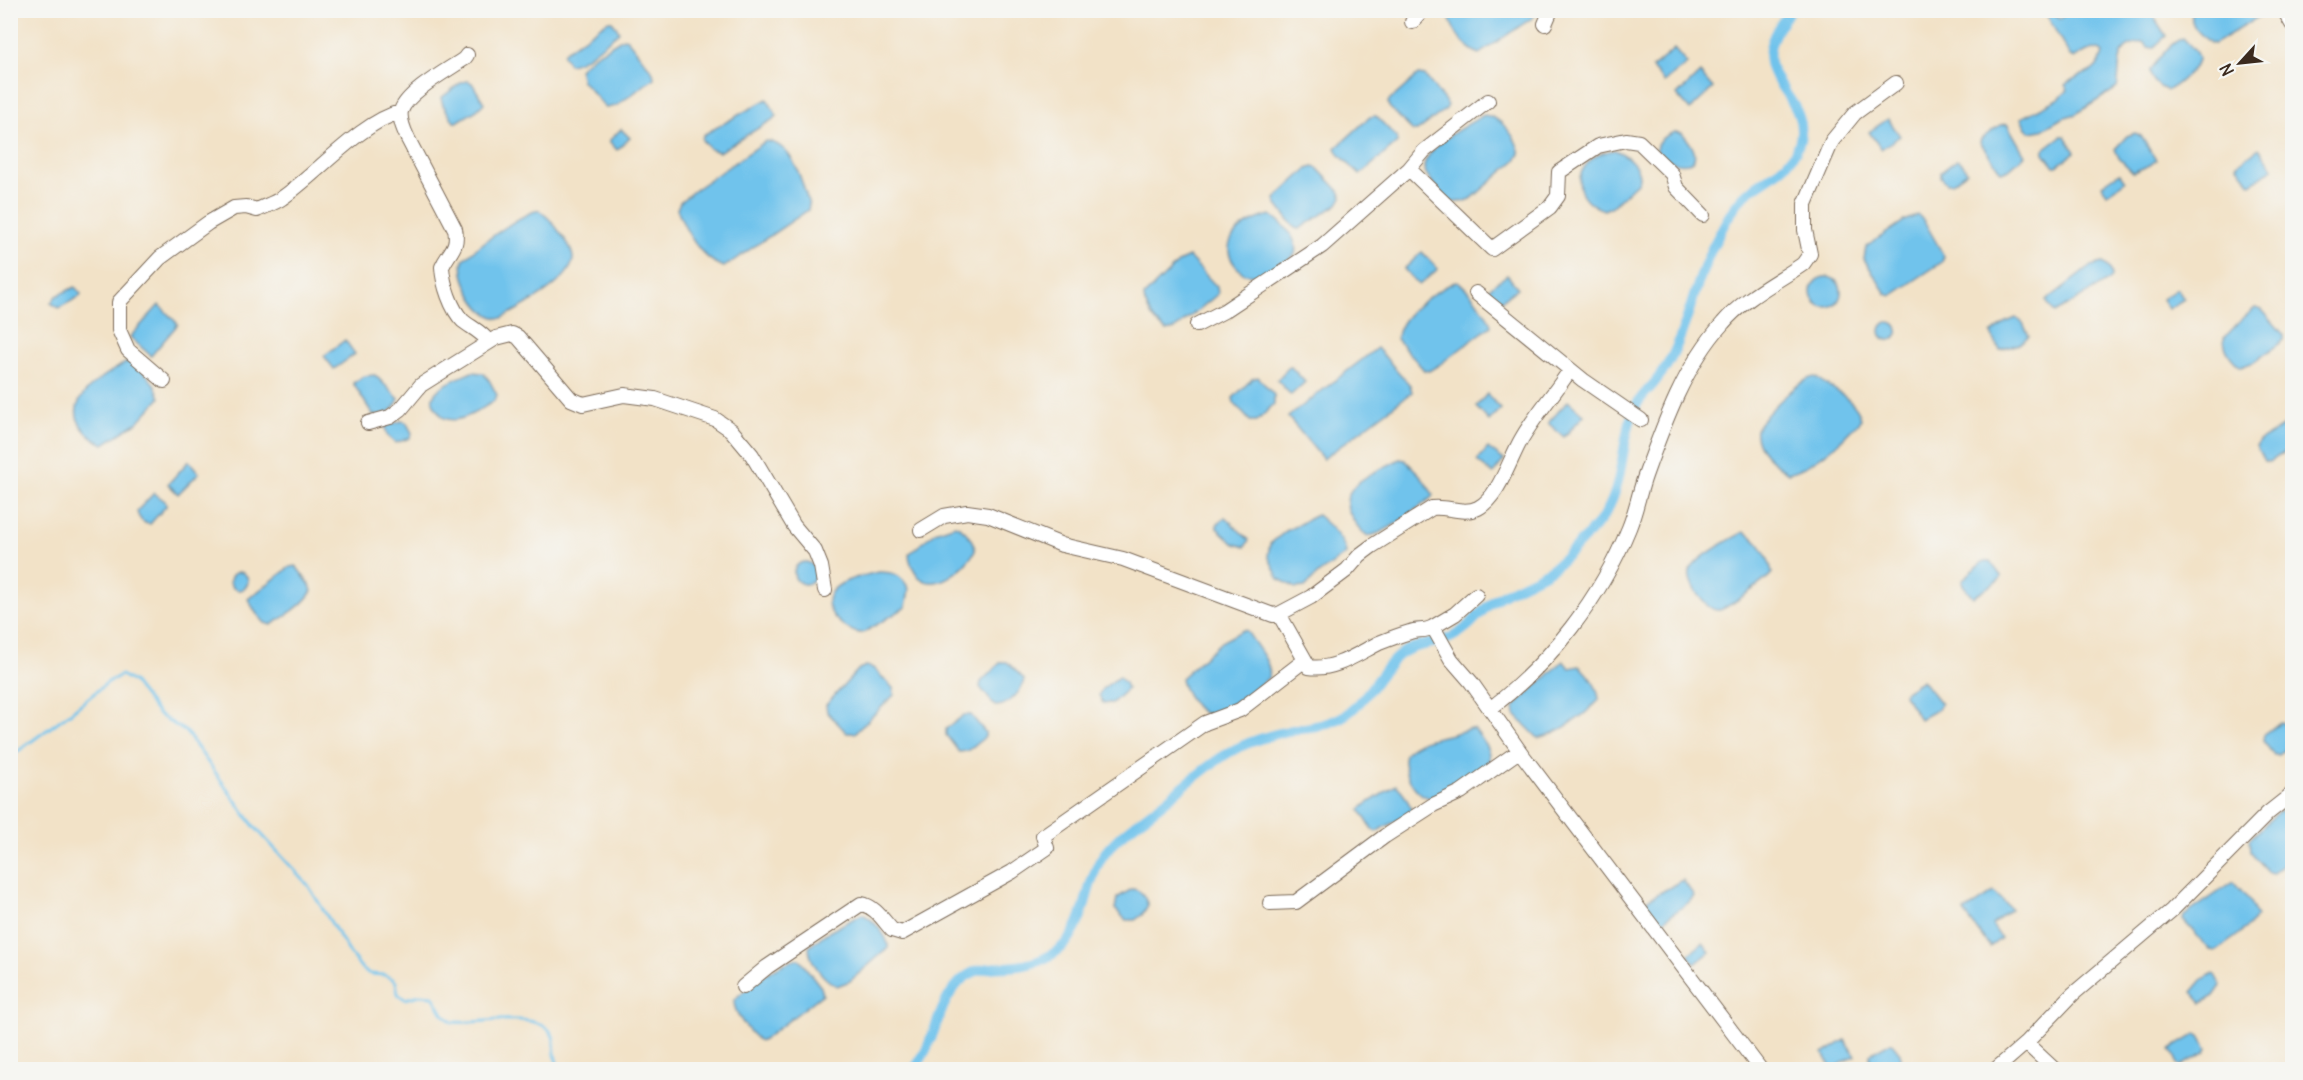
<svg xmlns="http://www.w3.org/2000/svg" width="2303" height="1080" font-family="Delius,sans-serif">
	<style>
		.water { fill: #70c3ec; stroke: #567685; stroke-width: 1.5 }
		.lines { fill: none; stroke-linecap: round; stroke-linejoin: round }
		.stream { stroke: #70c3ec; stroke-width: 3 }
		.canal { stroke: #70c3ec; stroke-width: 10 }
		.minor-casing { stroke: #7b6a59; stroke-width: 16 }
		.minor { stroke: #fff; stroke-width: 14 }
	</style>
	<rect width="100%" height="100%" fill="#f6f6f2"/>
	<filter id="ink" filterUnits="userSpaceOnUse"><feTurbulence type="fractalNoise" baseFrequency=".0167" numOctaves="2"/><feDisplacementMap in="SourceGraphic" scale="12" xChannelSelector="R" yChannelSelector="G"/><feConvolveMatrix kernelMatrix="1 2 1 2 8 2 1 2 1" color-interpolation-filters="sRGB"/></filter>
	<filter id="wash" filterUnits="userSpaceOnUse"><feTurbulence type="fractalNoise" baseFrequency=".008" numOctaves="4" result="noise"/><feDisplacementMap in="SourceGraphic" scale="24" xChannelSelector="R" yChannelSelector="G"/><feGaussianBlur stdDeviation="1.35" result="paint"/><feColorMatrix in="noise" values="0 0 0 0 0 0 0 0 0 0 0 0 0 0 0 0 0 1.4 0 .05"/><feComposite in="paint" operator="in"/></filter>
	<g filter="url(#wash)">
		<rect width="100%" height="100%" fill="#f2e2c7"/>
		<path class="water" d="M2067,10L2150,11L2166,36L2153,48L2148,47L2143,42C2112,46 2122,66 2117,88L2076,114L2062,118L2042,130L2031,132L2026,128L2021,118L2060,98L2068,90L2065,85C2081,70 2096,79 2103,53C2095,44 2084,53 2075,58L2070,56L2046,14L2051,13L2060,18L2065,15Z
			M1448,11V10L1539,11L1532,18L1479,54C1462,46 1451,29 1448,11Z
			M2193,11V10L2266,11L2265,13L2214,44L2210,43C2201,34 2187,25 2193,11Z
			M608,21H612L619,31L618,33C604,43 586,62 569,64L563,55L564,52Z
			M623,38L627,39L653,72L654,78L616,106L606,108L582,81L579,69L592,57Z
			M2183,38C2187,43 2196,50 2198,57C2200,66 2175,87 2167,90C2159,88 2150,79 2150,71C2158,60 2169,43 2183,38Z
			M1674,49L1687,64L1664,82L1652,68Z
			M1700,73L1713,88L1690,110L1677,95Z
			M1418,75L1425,76L1448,105L1446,109L1417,131H1413L1389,107L1388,102Z
			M468,81L472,83L484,103L477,110L457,122H454L443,105L441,98L462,82Z
			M767,99L777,116L772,120L719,152L710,149L702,140L703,135Z
			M1484,115C1501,116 1517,138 1520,154L1516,160L1471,199C1465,201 1459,203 1453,202C1446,200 1427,177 1425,171C1423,166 1425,161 1427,158C1439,139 1465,126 1484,115Z
			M1376,116L1397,138V143L1360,175L1340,155L1336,148L1370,117Z
			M1888,119L1900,136L1881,149L1869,132Z
			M2007,124L2025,155L2009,169L2001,172L1980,142L1981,139L2000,125Z
			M621,129L630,138L617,150L609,141Z
			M1675,132L1682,133C1732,189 1613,155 1675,132Z
			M2135,133L2141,136L2156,160L2150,165L2133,172L2119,158L2115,149L2127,136Z
			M2061,136H2065L2075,152L2057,166H2054L2044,153V149Z
			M766,141C794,144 802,182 809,205L808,210L724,267C701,260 685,230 677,209L680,202L696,189Z
			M2259,148L2273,168L2251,184L2237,165Z
			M1615,150C1627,155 1643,168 1638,182L1611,207L1604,210C1563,196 1578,154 1615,150Z
			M1957,160L1963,164L1967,172L1952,183H1947L1941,177V172Z
			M1313,167L1317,168L1339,191L1342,197L1338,204L1299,229L1295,228L1277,205L1275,199L1307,169Z
			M2118,174H2120L2125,181L2107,194L2102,185Z
			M539,210C548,216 554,224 561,234C566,240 573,251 573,259C571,282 521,308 502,318C481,321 458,279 463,260C478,246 520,214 539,210Z
			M1271,215C1282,223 1299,238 1295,254L1270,276L1244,274C1210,246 1240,222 1271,215Z
			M1918,215L1924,221L1944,256L1942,262L1891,296L1886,294L1864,259L1866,247L1904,221Z
			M1422,252L1438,269L1419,285L1404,269Z
			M1189,257L1217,287L1218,294L1175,329L1167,331C1157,325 1144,308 1144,296L1180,261Z
			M2103,263C2108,266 2111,270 2111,277L2108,281L2055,313L2046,301L2091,266Z
			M1507,275L1518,288L1502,300L1494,296L1488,289Z
			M1811 292a15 15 0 1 1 30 0a15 15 0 1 1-30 0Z
			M1457,281C1466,286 1490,316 1491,326L1439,365L1429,371L1424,370L1397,339C1397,315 1437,290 1457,281Z
			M75,287L81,294L79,297L59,308L51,303L56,296Z
			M2177,289L2184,299L2168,309L2162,299Z
			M159,305L178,324L151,356L130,337Z
			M2255,308L2262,310L2284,335V340L2254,362L2241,367C2232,360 2224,350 2224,338L2240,321Z
			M2016,318L2023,323L2029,336L2019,344L2000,350L1991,334L2007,322Z
			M1880 331a9 9 0 1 1 18 0a9 9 0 1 1-18 0Z
			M345,340L355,354L334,369L324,356Z
			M1377,348L1410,385L1412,392L1323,459L1288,417Z
			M127,362C142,366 156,383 160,398L138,422L104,444C96,441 87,434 82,427C61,399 106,374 127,362Z
			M1290,366L1305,382L1291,395L1277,380Z
			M472,372L483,373L489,380L497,395L494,401C481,409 460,425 444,418C440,414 435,408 433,402C429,388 461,377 472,372Z
			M375,375L399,399C394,410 385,416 373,415L353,383L364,376Z
			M1258,377L1274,395V404L1257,421H1250L1234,403L1233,398L1252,379Z
			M1815,377C1831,388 1857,400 1861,419C1842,441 1816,466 1788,473C1774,463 1753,448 1756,429C1765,415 1798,379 1815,377Z
			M1487,394L1501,409L1489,421L1476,407Z
			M1568,401L1584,415L1564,437L1548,423Z
			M401,421L406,422L412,433L410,438L396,443L387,435L385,426Z
			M2286,425L2292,429V448L2269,462L2264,461L2256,446L2259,441Z
			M1488,448L1504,460L1493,474L1477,461Z
			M1400,459L1405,460L1420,475L1433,494L1432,497C1417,509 1386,534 1368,536C1360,531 1354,522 1350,514C1335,484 1381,470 1400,459Z
			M189,461L199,473L178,494L168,484Z
			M154,493L165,501L166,506L150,524C143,524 138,518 137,511Z
			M1317,515C1328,524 1345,539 1346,554L1318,574L1305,587L1296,588L1279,579L1268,556L1270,544L1286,531Z
			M1225,517L1249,540L1245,547L1233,543L1217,528V525Z
			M955,525C965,529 974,540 975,551C966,568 935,594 918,576C913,569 909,562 909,554L935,532Z
			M1744,532C1759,539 1769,557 1772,573C1767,580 1728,608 1719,610C1706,612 1684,580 1691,569C1700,555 1729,540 1744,532Z
			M1984,561H1990L2001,576L2000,579L1973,597L1963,585L1962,580Z
			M794 573a11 11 0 1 1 22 0a11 11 0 1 1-22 0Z
			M296,566L310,585L312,591C303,606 285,616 271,625L265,623L256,613L248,599L290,567Z
			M230 581a9 9 0 1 1 18 0a9 9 0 1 1-18 0Z
			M878,572C894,572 901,574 909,589L906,607L863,633C847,634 821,611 830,594C838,580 863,576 878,572Z
			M1243,630L1247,631C1254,644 1273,663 1269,677C1261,685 1218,716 1209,715C1201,714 1195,706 1191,700C1186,693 1182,687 1181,678L1221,642Z
			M1563,661L1570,668L1579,666C1589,675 1598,687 1599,700C1584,716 1560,733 1538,738L1515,715L1514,707Z
			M1001,662H1007L1024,679C1022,692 1008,706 995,706L980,687L981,682Z
			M866,666L873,668L893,688L894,695L855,733H847L827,712L826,705L859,669Z
			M1119,677L1125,683L1127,689L1112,703H1103L1099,695L1102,689Z
			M1922,680L1941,704L1938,709L1920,719L1904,695L1905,691Z
			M964,715H971L985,732V737L967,751L959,752L946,735V729Z
			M2280,722C2291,725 2293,734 2292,744L2278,755H2274L2263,741L2264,735Z
			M1468,729H1474C1502,761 1489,771 1458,787C1450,791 1441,798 1432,798C1415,798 1398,766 1406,752C1424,735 1447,738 1468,729Z
			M1396,785L1402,791L1412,809L1409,814L1376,832L1372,829L1360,810L1362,807Z
			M2289,807H2292V858L2273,873L2268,872L2250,852L2249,840L2278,812Z
			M1683,880L1694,896L1689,902L1663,921H1659L1645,903L1647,900Z
			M2233,882L2249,900L2257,917L2238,935L2216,951L2210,950L2183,920L2184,916Z
			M1132,889C1142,890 1144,896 1148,905L1142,915L1135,920H1126L1115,909L1117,898Z
			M1994,892L2011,909L1992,925L2001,938L1990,947L1964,912Z
			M862,914C872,918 889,937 888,948L850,981L837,986C824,980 809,962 809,947L825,934Z
			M1703,943L1710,952L1695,964L1688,955Z
			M799,959L821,987L823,994L762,1041L758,1040C749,1032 734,1014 734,1001C746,986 780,962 799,959Z
			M2212,974L2215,975L2221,986L2214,996L2202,1003L2192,992L2203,979Z
			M2196,1034L2200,1036L2207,1048L2205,1053L2181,1066L2178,1064L2171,1049Z
			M1845,1040L1855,1056L1832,1069L1823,1054Z
			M1889,1043H1892L1900,1053L1902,1062L1891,1069H1876L1870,1060V1054Z"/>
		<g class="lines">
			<path class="stream" d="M10,757L70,713L108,682L121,675L133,682L158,714L186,732L253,825L308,885L351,955L363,970L370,974L384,975L393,979L396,982L398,994L405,999L420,995L433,996L443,1014L452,1022C476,1025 538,1009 552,1034C557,1043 551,1054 560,1070"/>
			<path class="canal" d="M913,1070C937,1043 936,1001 964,978C978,967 991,968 1007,967C1027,966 1048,960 1063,946C1087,923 1085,884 1102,857C1116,836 1139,822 1159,806C1180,789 1202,770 1225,755C1243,743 1267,736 1288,731C1306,727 1323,727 1340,718C1367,704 1378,670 1402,653C1417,643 1436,645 1452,637C1469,629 1478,614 1492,602C1508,589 1527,583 1545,573C1561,564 1588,535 1600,521C1626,489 1619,441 1636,406C1640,397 1649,390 1655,382C1663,372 1670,362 1675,350C1690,315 1697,278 1714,244C1723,227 1733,205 1747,193C1766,177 1793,168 1800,140C1811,88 1733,79 1791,10"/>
		</g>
	</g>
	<g filter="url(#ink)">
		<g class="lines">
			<defs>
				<path id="minor" d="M2284,10L2292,24
					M1412,22L1423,10
					M1545,24L1551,10
					M467,55L464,59C448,70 407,92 401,111C399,120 404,130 408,139L455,229C459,248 449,251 442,267C443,284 451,309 463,321C472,328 482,332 489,342
					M1409,169L1492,249L1550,207L1558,196L1559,172L1598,146L1626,140L1639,142L1672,174L1676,187L1703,215
					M1476,293L1583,380L1641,420
					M1197,325L1224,311L1322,246L1409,169L1424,151L1488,101
					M164,381L128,350L119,330V302L160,258L208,223L234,208L246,207L257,210C265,206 275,203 282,198C316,175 361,122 400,112
					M368,423L390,417L401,409L421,385L496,338L512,334L518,337L571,399L583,404L624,395L655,399L715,419L731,430L752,455L794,526L815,551L821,566L825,590
					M921,530L944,516L967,512L988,515L1062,545L1123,559L1273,615L1279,614L1311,597L1347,570L1360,555L1372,546L1432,508C1447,506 1464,515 1478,508C1499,497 1510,458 1522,438C1536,414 1555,393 1570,370
					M1476,595L1455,614L1433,627L1451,659L1471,682L1521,753L1761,1070
					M1279,614L1309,667C1334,671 1357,654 1379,643C1389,639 1400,635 1410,632C1418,629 1425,632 1433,627
					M1490,709C1551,662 1600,599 1629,528C1636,511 1639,493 1645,476C1664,423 1685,365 1723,323C1744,298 1777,282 1803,264L1810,254L1805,230V204L1832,141L1855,113L1896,83
					M1270,903L1296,902L1385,836L1433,805L1461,792L1519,751
					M743,987L767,967L861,904C875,906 883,920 892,930L902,933L1012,872L1047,848L1043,836L1205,723L1240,710L1305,660
					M2026,1043L2055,1070
					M1995,1070L2026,1043L2073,994L2172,910L2268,813L2292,794"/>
			</defs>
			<use href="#minor" class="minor-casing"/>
			<use href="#minor" class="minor"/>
		</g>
	</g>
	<rect width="2303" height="1080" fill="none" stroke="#f6f6f2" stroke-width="36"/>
	<g transform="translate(2240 63) rotate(243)" stroke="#f6f6f2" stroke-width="4.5" paint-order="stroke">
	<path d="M0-4.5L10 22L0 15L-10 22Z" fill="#3b2a1e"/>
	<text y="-9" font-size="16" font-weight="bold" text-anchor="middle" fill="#3b2a1e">N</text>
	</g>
</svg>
